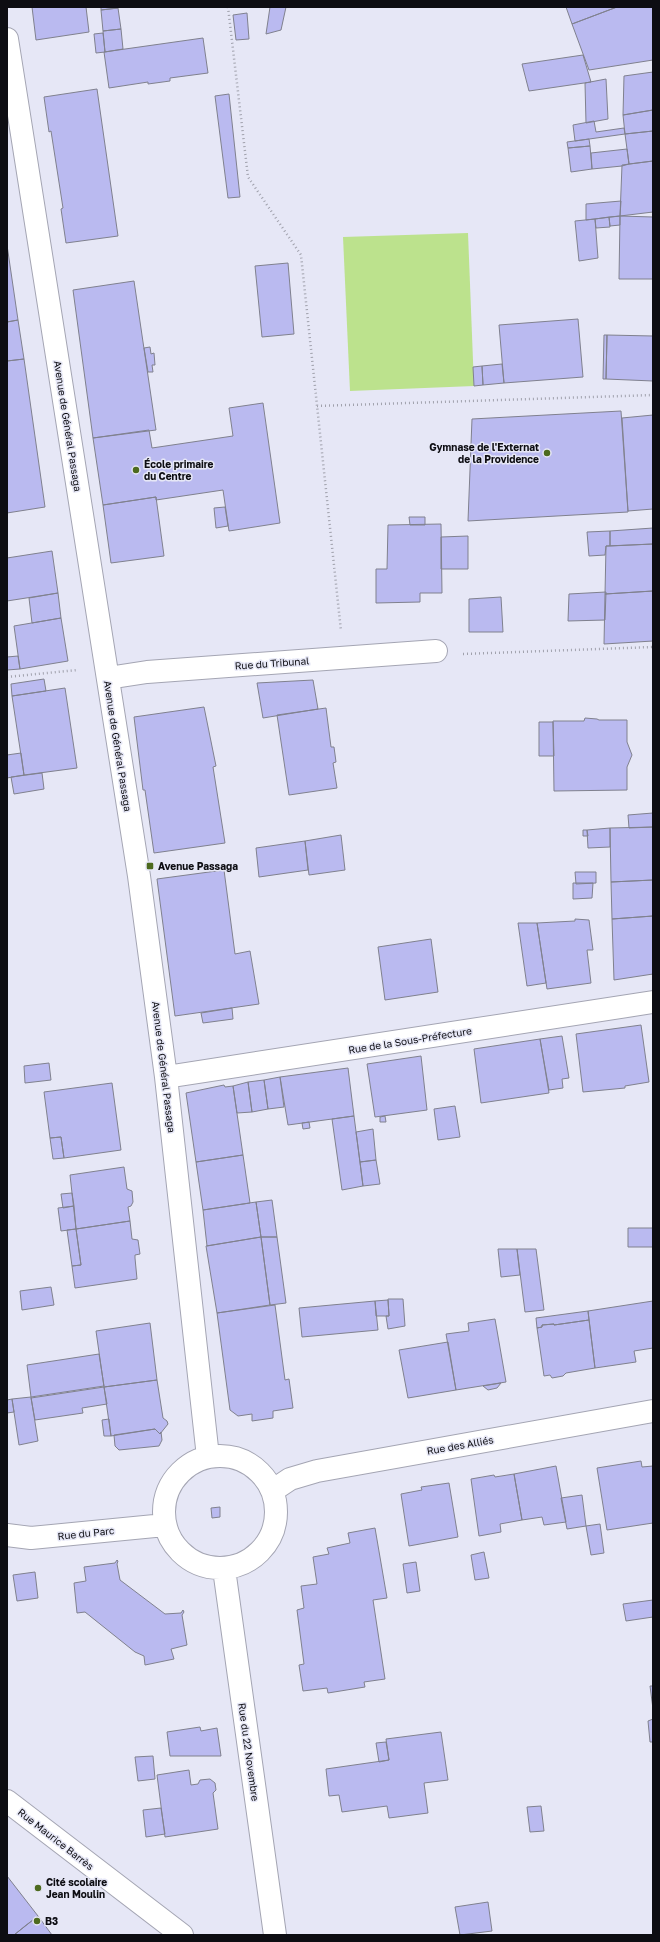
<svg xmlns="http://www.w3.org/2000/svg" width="660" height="1942" font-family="'Golos Text',sans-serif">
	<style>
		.green { fill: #bce28d }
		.building { fill: #babaf0; stroke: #80818e }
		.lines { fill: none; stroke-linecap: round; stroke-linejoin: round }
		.minor-casing { stroke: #a4a5b3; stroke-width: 24 }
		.path { stroke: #a0a1ac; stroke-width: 2.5; stroke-dasharray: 1 3; stroke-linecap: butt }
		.minor { stroke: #fff; stroke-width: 22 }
		.poi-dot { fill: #4d6a1f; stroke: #e6e7f6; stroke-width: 1.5 }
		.labels { text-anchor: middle; stroke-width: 3; stroke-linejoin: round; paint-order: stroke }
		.street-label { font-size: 10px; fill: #0d0d12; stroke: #e6e7f6 }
		.poi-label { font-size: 10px; font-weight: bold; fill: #0d0d12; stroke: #e6e7f6; text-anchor: start }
	</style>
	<rect width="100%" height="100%" fill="#e6e7f6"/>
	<path class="green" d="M468,233L474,386L350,391L343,237Z"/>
	<path class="building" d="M32,7H86L89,32L36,40Z
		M101,7H118V8L101,10Z
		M270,7H286L281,30L266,34Z
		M566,7H617L572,24Z
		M617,7H653V60L589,70L572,24Z
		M118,8L121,29L103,31L101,10Z
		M247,13L249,39L236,40L233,15Z
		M121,29L123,49L105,52L103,31Z
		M103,33L105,52L96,53L94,34Z
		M203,38L208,73L170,78V81L148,84V82L109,88L104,52Z
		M583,55L591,82L529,91L522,64Z
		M653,72V110L623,115L624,76Z
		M606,79L608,119L586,123L585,83Z
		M97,89L118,236L66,243L61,209L63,208L51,131L49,132L44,97Z
		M229,94L240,197L228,198L215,96Z
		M653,110V131L625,134L623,115Z
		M594,121L596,132L624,128L625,134L575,141L573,125Z
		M653,131V161L629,164L625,134Z
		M589,139L590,146L568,148L567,142Z
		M590,146L592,169L571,172L568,148Z
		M627,149L629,164L622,166L592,169L591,153Z
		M653,161V212L620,216L622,165Z
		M621,201L620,216L586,220V204Z
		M620,216L653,217V279H619Z
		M620,216V225L610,226L609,217Z
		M609,217L610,227L596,228L595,219Z
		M595,219L598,258L579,261L575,221Z
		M7,245L18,320L7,322Z
		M288,263L294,334L262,337L255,266Z
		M134,281L156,430L93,438L73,290Z
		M578,319L583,377L504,383L499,325Z
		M18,320L24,359L7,361V322Z
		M604,335H607L606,379H603Z
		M607,335L653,336V381L606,379Z
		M150,347L151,354L154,353L155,365H152L153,372H148L144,348Z
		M24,359L45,507L7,513V361Z
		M502,364L504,383L483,385L482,366Z
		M482,366L483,385L474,386L473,367Z
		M263,403L280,523L229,531L223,490L156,500V497L103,505L93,438L149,430L152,448L233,436L229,408Z
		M621,411L628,512L468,521L472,419Z
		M653,415V509L628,511L622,418Z
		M156,497L164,556L111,563L103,505Z
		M225,507L228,526L216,528L214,508Z
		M409,517H425V525H410Z
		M441,524L442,593H420V602L376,603V569H387L388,525Z
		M653,528V544L610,546V531Z
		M610,531V546H606L605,555L589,556L587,532Z
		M468,536V569H441V537Z
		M653,544V591L605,594L606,546Z
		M52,551L58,593L7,601V558Z
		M653,591V641L604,644L605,594Z
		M606,592L605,620L568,621L569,594Z
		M58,593L61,618L32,623L29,598Z
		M501,597L503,632H469V599Z
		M61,618L68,661L20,669L14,626Z
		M18,656L20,669L7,670V657Z
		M44,679L46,691L12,696L11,684Z
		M313,680L318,709L263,718L257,683Z
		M65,688L77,768L24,775L12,696Z
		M204,707L216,766L213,767L225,843L154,853L145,790H143L134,717Z
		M326,708L331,747H334L336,762L333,763L337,788L289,795L277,715Z
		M585,718L597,719L599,720H627V742L632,755L627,767V790L554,791L553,721H584Z
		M539,722H553L554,756H539Z
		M21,753L24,775L7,778V755Z
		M42,773L44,789L14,794L11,777Z
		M653,813V827L629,828L628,815Z
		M653,827V880L611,882L610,828Z
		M610,828V847L588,848L587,830Z
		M583,830H587L588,836H583Z
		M341,835L345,870L309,875L305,841Z
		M305,841L308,870L259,877L256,848Z
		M224,870L235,954L250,951L259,1004L175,1016L157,879Z
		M575,872H596V883L576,884Z
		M653,880V916L612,919L611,882Z
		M573,883H593L592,898L573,899Z
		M653,916V974L614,980L612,919Z
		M575,919L589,920L593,950H587L591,983L547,989L537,923L575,921Z
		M518,923H537L546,983L527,986Z
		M431,939L438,992L385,1000L378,947Z
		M232,1008L233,1019L203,1023L201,1013Z
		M641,1025L649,1082L625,1086V1088L583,1092L576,1034Z
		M562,1036L569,1078L562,1079L563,1088L549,1090L540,1039Z
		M540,1039L549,1093L481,1103L474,1049Z
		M421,1056L427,1110L375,1117L367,1064Z
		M49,1063L51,1080L25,1083L24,1066Z
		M348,1068L354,1116L288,1125L280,1077Z
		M280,1077L284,1107L268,1109L264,1080Z
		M264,1080L268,1109L252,1112L248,1082Z
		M248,1082L252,1112L237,1113L233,1086Z
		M112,1083L121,1150L64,1158L61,1137L50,1138L44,1092Z
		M224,1085L225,1087L233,1086L243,1155L196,1162L186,1093Z
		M455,1106L460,1137L438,1140L434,1109Z
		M354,1116L363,1186L342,1190L332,1119Z
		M385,1116L386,1122H380V1117Z
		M309,1122L310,1128L303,1129L302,1123Z
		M373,1129L376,1160L360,1162L356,1132Z
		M61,1137L64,1158L53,1159L50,1138Z
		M243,1155L250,1203L203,1210L196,1162Z
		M376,1160L380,1184L363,1186L360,1162Z
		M124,1167L127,1189L132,1191L133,1202L131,1206L128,1207L130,1221L76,1229L70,1175Z
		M72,1193L74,1206L63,1208L61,1194Z
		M272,1200L277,1237H261L256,1202Z
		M256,1202L261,1237L207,1246L203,1210Z
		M74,1206L76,1229L61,1231L58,1208Z
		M130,1221L132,1239L138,1240L140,1254L135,1255V1258L137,1279L75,1288L72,1266L81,1265L76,1229Z
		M628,1228H653V1247H628Z
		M76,1229L81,1265L72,1266L67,1230Z
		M261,1237H277L286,1303L270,1305Z
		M261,1237L270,1305L217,1313L206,1246Z
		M498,1249H517L520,1275L501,1277Z
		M517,1249H536L544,1310L525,1312Z
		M51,1287L54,1305L22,1310L20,1291Z
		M388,1299H403L405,1326L388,1329L386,1316H389Z
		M388,1300L389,1316H376L375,1301Z
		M375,1301L378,1330L302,1337L299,1308Z
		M653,1301V1348L634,1351L636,1362L595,1368L588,1311Z
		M275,1305L285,1380L289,1379L293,1408L273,1411V1418L252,1421V1414L238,1416L230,1410L217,1313Z
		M588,1311L589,1320L554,1325V1324L542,1325V1327L537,1328L536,1318Z
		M495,1319L506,1382L456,1390L446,1334L469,1331L468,1323Z
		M589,1320L595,1368L566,1373L563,1376L552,1378L550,1375L544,1376L537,1328L542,1327V1325L554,1324V1325Z
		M150,1323L157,1380L104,1387L96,1331Z
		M448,1342L456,1390L408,1398L399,1350Z
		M99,1354L104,1386L31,1397L27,1365Z
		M157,1380L163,1418L167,1421L168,1424L160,1434L155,1429L111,1436L104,1387Z
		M501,1383L497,1388L488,1390L483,1386Z
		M104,1387L107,1404L82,1408L83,1413L35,1420L31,1398Z
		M31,1397L38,1441L19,1445L12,1399Z
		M12,1399L14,1412L7,1413V1400Z
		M109,1419L111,1436H104L102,1420Z
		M155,1429L160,1434L161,1432L162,1440L159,1446L119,1450L115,1446L114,1435Z
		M641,1461L642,1467L653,1466V1523L607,1530L597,1468Z
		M556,1466L566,1522L544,1525L542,1517L522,1520L514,1474Z
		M514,1474L522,1520L500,1524L501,1532L479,1536L471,1479L494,1475L495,1477Z
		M449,1483L458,1537L409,1546L401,1494L422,1490L421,1487Z
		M582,1495L586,1526L567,1529L561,1498Z
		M220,1507V1517L212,1518L211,1508Z
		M600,1524L604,1553L591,1555L586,1526Z
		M375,1528L387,1598L373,1600L385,1679L364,1682L365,1687L328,1693L327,1688L303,1691L299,1665L304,1664L297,1610L304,1608L301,1586L317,1584L313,1557L329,1554L327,1548L350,1543L348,1533Z
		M484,1552L489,1578L475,1580L471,1555Z
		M117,1560L118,1561L117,1564L120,1580L165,1614L181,1613L183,1610L184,1612L182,1615L187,1645L171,1649L174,1659L145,1665L144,1656L135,1652L85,1612L77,1613L74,1583L86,1581L84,1567L115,1563Z
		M416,1562L420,1591L407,1593L403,1564Z
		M35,1572L38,1598L17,1601L13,1575Z
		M653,1600V1617L626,1621L623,1604Z
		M650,1686H653V1709Z
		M653,1719V1742H650L648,1721Z
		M200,1727L201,1731L217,1728L221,1756H170L167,1732Z
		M441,1732L448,1780L424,1783L428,1813L389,1818L387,1806L342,1812L339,1795L329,1796L326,1769L389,1760L386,1739Z
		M386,1742L389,1760L379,1762L376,1743Z
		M153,1756L155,1779L138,1781L135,1757Z
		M189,1770L191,1785L198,1784L200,1780L210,1779L215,1783L216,1790L213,1793L218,1829L165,1837L157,1775Z
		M541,1806L544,1831L530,1832L527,1807Z
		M161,1808L165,1834L146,1837L143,1810Z
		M7,1876L38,1916L14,1935H7Z
		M488,1902L492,1931L460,1935L455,1907Z
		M38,1916L52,1935H14L25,1926Z"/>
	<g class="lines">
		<defs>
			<path id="minor" d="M7,39L139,876L166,1077L208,1457
				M108,678L147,672L436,651
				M166,1077L653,1002
				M164 1512a56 56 0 1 1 112 0a56 56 0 1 1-112 0Z
				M272,1491L290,1479L317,1471L653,1411
				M7,1535L31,1538L165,1525
				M224,1569L275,1935
				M7,1801L182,1935"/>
		</defs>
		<use href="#minor" class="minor-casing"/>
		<path class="path" d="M228,7L248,177L301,255L341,631
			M317,406L653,395
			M463,654L653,647
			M7,677L77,670"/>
		<use href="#minor" class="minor"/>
	</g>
	<g class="poi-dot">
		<circle cx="547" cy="453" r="4"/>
		<circle cx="136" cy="470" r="4"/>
		<rect x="146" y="862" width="8" height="8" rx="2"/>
		<circle cx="38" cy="1888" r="4"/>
		<circle cx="37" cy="1921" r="4"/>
	</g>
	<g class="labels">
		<g class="street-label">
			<text transform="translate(68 426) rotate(81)" y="4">Avenue de Général Passaga</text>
			<text transform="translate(272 663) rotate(-4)" y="4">Rue du Tribunal</text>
			<text transform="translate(118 746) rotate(81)" y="4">Avenue de Général Passaga</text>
			<text transform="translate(410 1040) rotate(-9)" y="4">Rue de la Sous-Préfecture</text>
			<text transform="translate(164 1067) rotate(83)" y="4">Avenue de Général Passaga</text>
			<text transform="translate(460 1445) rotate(-10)" y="4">Rue des Alliés</text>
			<text transform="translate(86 1533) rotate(-6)" y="4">Rue du Parc</text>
			<text transform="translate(249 1752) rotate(82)" y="4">Rue du 22 Novembre</text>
			<text transform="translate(56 1839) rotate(38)" y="4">Rue Maurice Barrès</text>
		</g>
		<g class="poi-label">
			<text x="539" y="451" text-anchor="end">Gymnase de l'Externat<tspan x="539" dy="12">de la Providence</tspan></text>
			<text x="144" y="468">École primaire<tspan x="144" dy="12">du Centre</tspan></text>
			<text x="158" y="870">Avenue Passaga</text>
			<text x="46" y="1886">Cité scolaire<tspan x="46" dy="12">Jean Moulin</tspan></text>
			<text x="45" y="1925">B3</text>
		</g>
	</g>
	<rect width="660" height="1942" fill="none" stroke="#0d0d12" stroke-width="16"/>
</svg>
